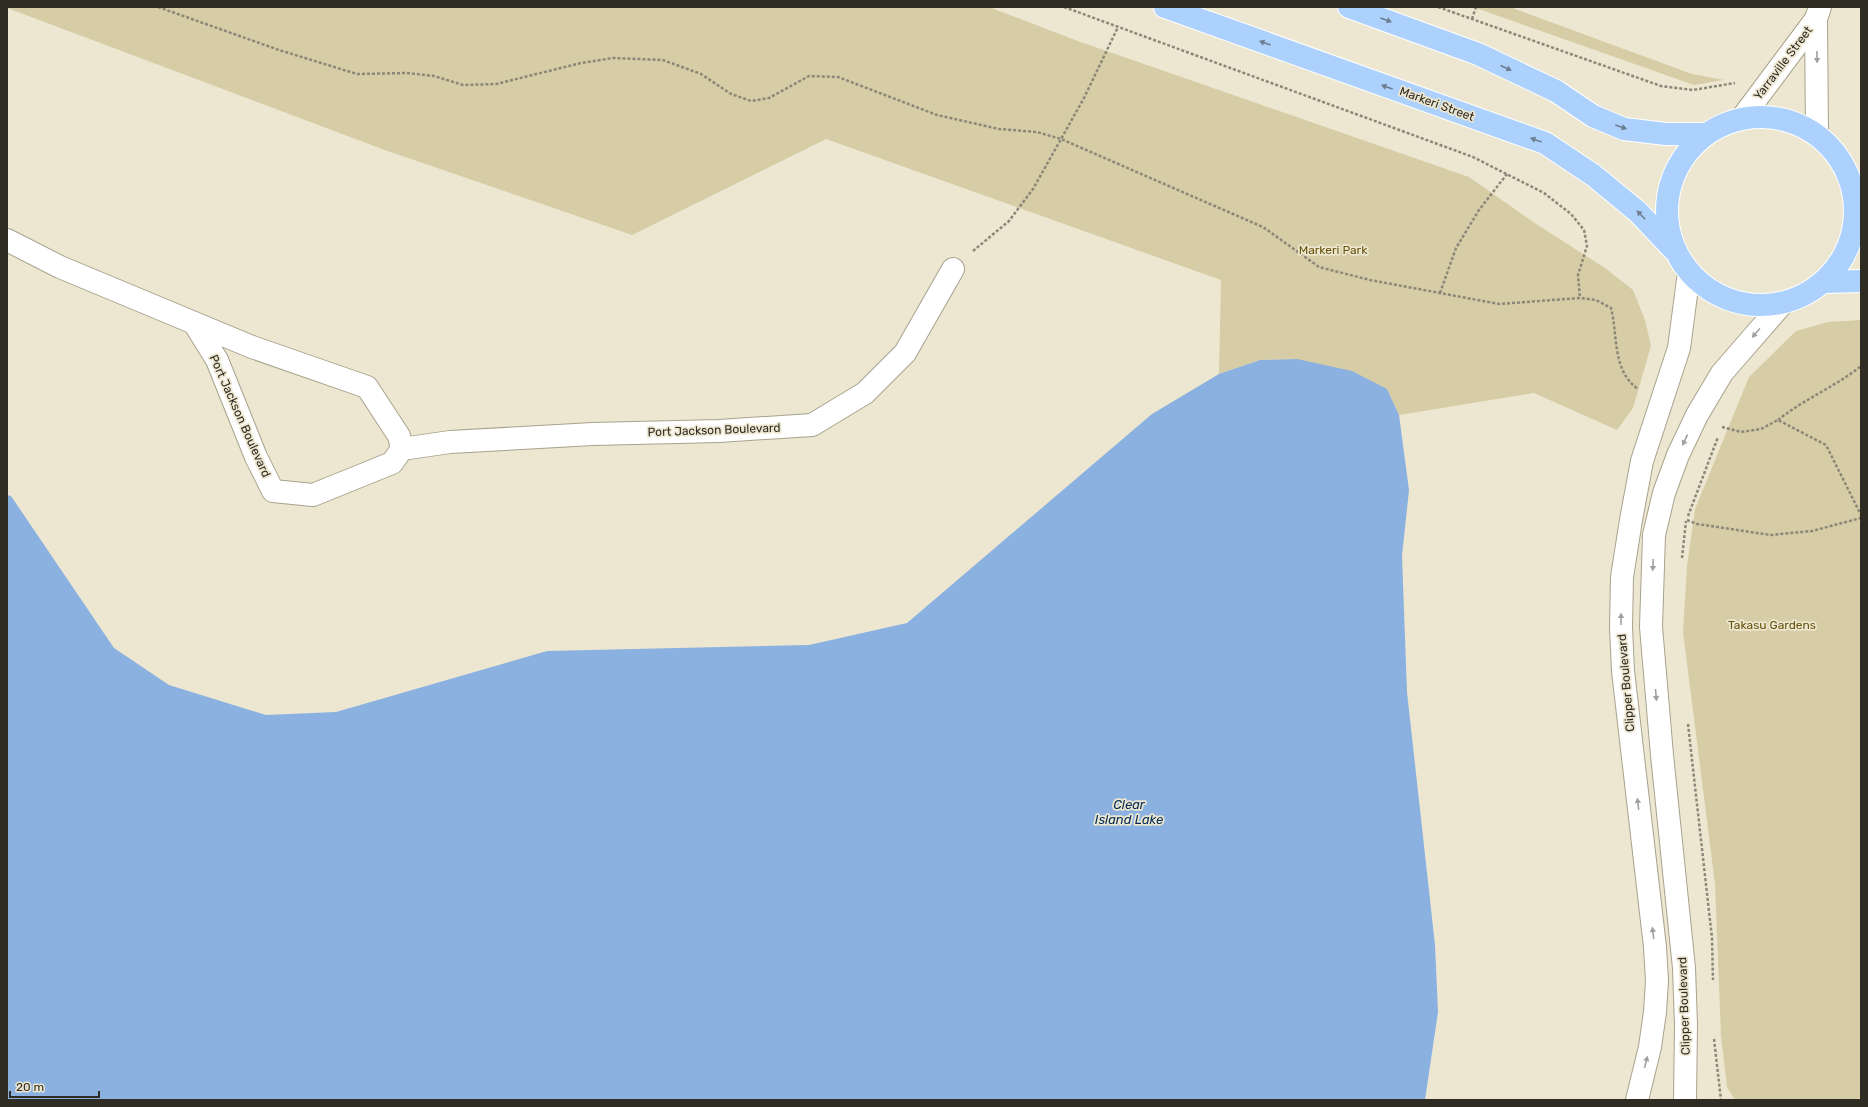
<svg xmlns="http://www.w3.org/2000/svg" width="1868" height="1107" font-family="Rubik,sans-serif">
	<style>
		.green { fill: #d6cca6 }
		.water { fill: #8ab1e0 }
		.lines { fill: none; stroke-linecap: round; stroke-linejoin: round }
		.minor-casing { stroke: #a8a28d; stroke-width: 24 }
		.major-casing { stroke: #fff; stroke-width: 24 }
		.path { stroke: #8c8879; stroke-width: 2.5; stroke-dasharray: 3 2; stroke-linecap: butt }
		.minor { stroke: #fff; stroke-width: 22 }
		.major { stroke: #acd1fd; stroke-width: 22 }
		.oneway { fill: #6d7e90 }
		.oneway2 { fill: #a1a09c }
		.labels { text-anchor: middle; stroke-width: 3.5; stroke-linejoin: round; paint-order: stroke }
		.street-label { font-size: 12px; fill: #2e2c23; stroke: #ede7d1 }
		.park-label { font-size: 12px; fill: #66540b; stroke: #ede7d1 }
		.water-label { font-size: 13px; font-style: italic; fill: #012a55; stroke: #ede7d1 }
	</style>
	<rect width="100%" height="100%" fill="#ede7d1"/>
	<path class="green" d="M7,7H989L1075,40L1469,177L1533,222L1605,268L1633,290L1645,320L1651,346L1633,408L1617,430L1534,393L1399,415L1387,389L1295,359L1260,360L1219,374L1221,280L826,139L632,235L382,149L7,8Z
		M1473,7H1510L1692,74L1724,80L1694,85Z
		M1861,320V1100H1735L1727,1087L1721,1036L1715,884L1683,632L1687,566L1695,509L1749,377L1796,331L1828,322Z"/>
	<path class="water" d="M1297,359L1352,371L1387,389L1399,415L1409,490L1402,556L1407,692L1435,945L1438,1012L1425,1100H7V495L11,496L114,648L169,685L266,715L336,712L547,651L809,645L907,623L1152,414L1219,374L1260,360Z"/>
	<g class="lines">
		<defs>
			<path id="minor" d="M1816,19L1817,135
				M1742,118L1816,19L1820,7
				M7,240L60,267L252,347L367,387L399,436L402,449L392,463L313,495L273,491L256,457L217,360L194,323
				M402,449L450,442L593,434L719,431L812,425L865,393L905,353L953,269
				M1637,1100L1650,1047L1655,1012L1657,981L1655,947L1623,671L1621,627L1622,577L1631,520L1642,461L1679,348L1689,272
				M1685,1100L1686,1025L1684,968L1662,755L1651,627L1654,535L1664,493L1678,455L1697,415L1722,373L1782,304"/>
			<path id="major" d="M1165,7L1545,143L1593,175L1638,212L1674,250
				M1349,7L1478,54L1556,91L1593,116L1624,129L1666,134H1706
				M1667 211a94 94 0 1 1 188 0a94 94 0 1 1-188 0Z
				M1824,282L1861,281"/>
		</defs>
		<use href="#minor" class="minor-casing"/>
		<use href="#major" class="major-casing"/>
		<path class="path" d="M158,7L279,50L357,74L407,73L434,76L463,85L496,84L581,63L613,58L663,60L701,74L731,94L751,101L769,98L809,76L838,77L937,115L999,129L1037,132L1061,139L1263,227L1319,267L1370,280L1499,304L1580,298L1596,300L1611,308C1618,335 1612,371 1638,389
			M1064,7L1473,157L1544,193L1571,214L1584,230L1587,246L1578,275L1580,298
			M1438,7L1661,86L1693,90L1735,83
			M1472,19L1476,7
			M973,251L1009,221L1033,189L1084,98L1118,27
			M1440,293L1456,248L1479,210L1507,174
			M1778,420C1804,399 1835,387 1861,366
			M1722,427L1741,432L1761,429L1778,420L1826,445L1861,515
			M1688,516L1718,437
			M1687,520L1697,524L1771,535L1812,531L1861,518
			M1682,558L1686,521
			M1688,724L1712,938L1713,980
			M1714,1039L1721,1100"/>
		<use href="#minor" class="minor"/>
		<use href="#major" class="major"/>
	</g>
	<defs><path id="oneway-solid" d="M-6-.8H1V-3.2L6.5 0L1 3.2V.8H-6Z"/></defs>
	<g class="oneway">
		<use href="#oneway-solid" transform="translate(1386 20) rotate(20)"/>
		<use href="#oneway-solid" transform="translate(1265 43) rotate(-160)"/>
		<use href="#oneway-solid" transform="translate(1506 68) rotate(25)"/>
		<use href="#oneway-solid" transform="translate(1387 87) rotate(-160)"/>
		<use href="#oneway-solid" transform="translate(1621 127) rotate(19)"/>
		<use href="#oneway-solid" transform="translate(1536 140) rotate(-160)"/>
		<use href="#oneway-solid" transform="translate(1641 215) rotate(-134)"/>
	</g>
	<g class="oneway2">
		<use href="#oneway-solid" transform="translate(1817 57) rotate(89)"/>
		<use href="#oneway-solid" transform="translate(1756 333) rotate(131)"/>
		<use href="#oneway-solid" transform="translate(1685 440) rotate(115)"/>
		<use href="#oneway-solid" transform="translate(1653 565) rotate(92)"/>
		<use href="#oneway-solid" transform="translate(1621 619) rotate(-89)"/>
		<use href="#oneway-solid" transform="translate(1656 695) rotate(85)"/>
		<use href="#oneway-solid" transform="translate(1638 804) rotate(-97)"/>
		<use href="#oneway-solid" transform="translate(1653 933) rotate(-97)"/>
		<use href="#oneway-solid" transform="translate(1646 1062) rotate(-76)"/>
	</g>
	<g class="labels">
		<g class="street-label">
			<text transform="translate(1783 63) rotate(-53)" y="4">Yarraville Street</text>
			<text transform="translate(1437 104) rotate(20)" y="4">Markeri Street</text>
			<text transform="translate(240 416) rotate(66)" y="4">Port Jackson Boulevard</text>
			<text transform="translate(714 430) rotate(-2)" y="4">Port Jackson Boulevard</text>
			<text transform="translate(1626 683) rotate(-95)" y="4">Clipper Boulevard</text>
			<text transform="translate(1684 1006) rotate(-92)" y="4">Clipper Boulevard</text>
		</g>
		<g class="park-label">
			<text x="1333" y="254">Markeri Park</text>
			<text x="1772" y="629">Takasu Gardens</text>
		</g>
		<g class="water-label">
			<text x="1129" y="809">Clear<tspan x="1129" dy="15">Island Lake</tspan></text>
		</g>
	</g>
	<rect width="1868" height="1107" fill="none" stroke="#2e2c23" stroke-width="16"/>
	<path d="M10 1091v6h89v-6" fill="none" stroke="#2e2c23" stroke-width="2"/>
	<text x="16" y="1091" font-size="12" fill="#2e2c23" stroke="#ede7d1" stroke-width="3" paint-order="stroke">20 m</text>
</svg>
